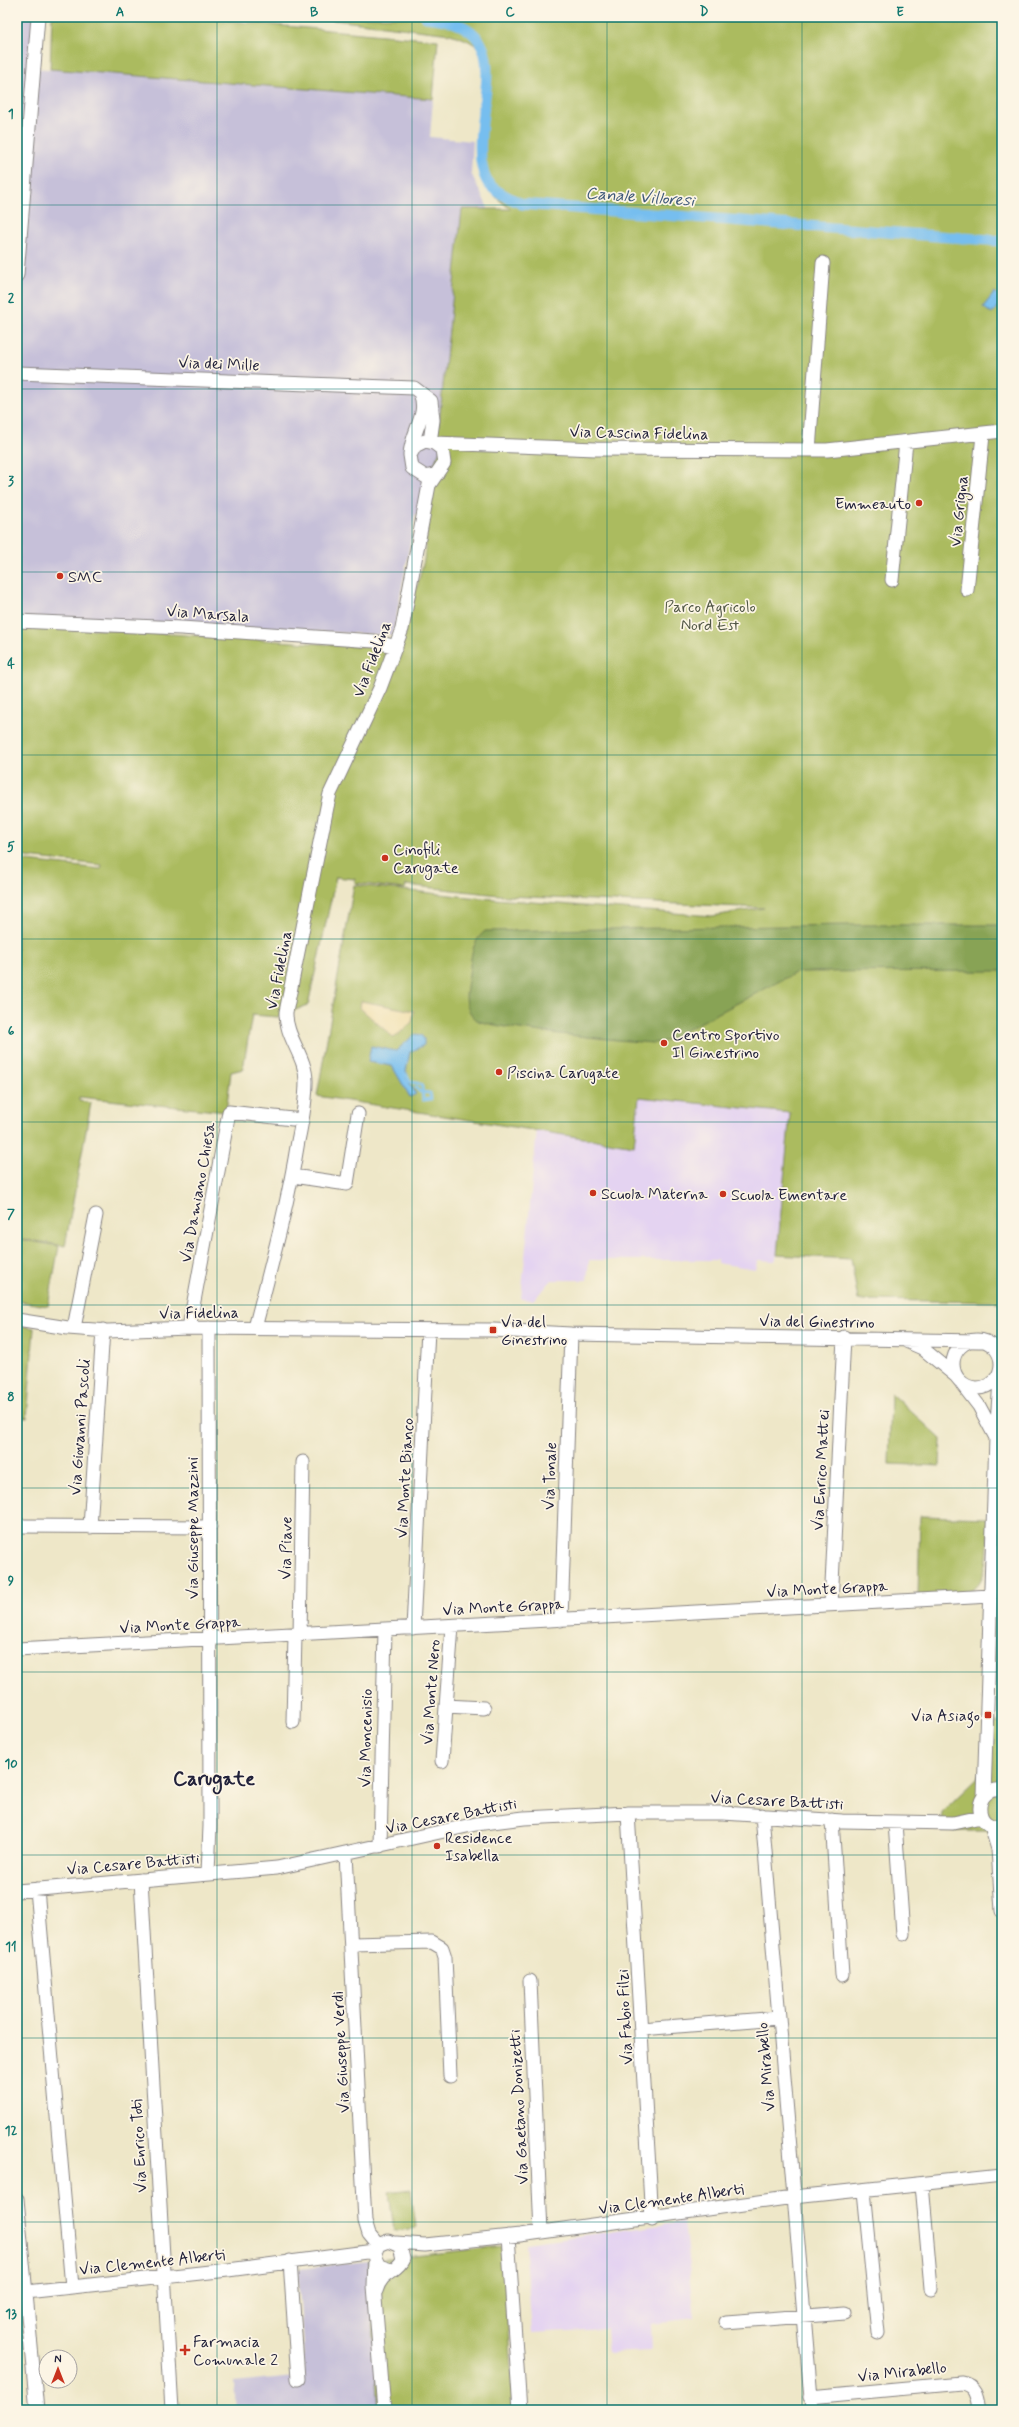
<svg xmlns="http://www.w3.org/2000/svg" width="1019" height="2427" font-family="Mynerve,sans-serif">
	<style>
		.built { fill: #e4d3f1 }
		.industrial { fill: #c6c0d9 }
		.green { fill: #abbb5e; stroke: #666e4c }
		.forest { fill: #88a355; stroke: #556248 }
		.sand { fill: #eeda9e; stroke: #887e6c }
		.water { fill: #76beef; stroke: #4c7095 }
		.lines { fill: none; stroke-linecap: round; stroke-linejoin: round }
		.stream { stroke: #76beef; stroke-width: 3 }
		.canal { stroke: #76beef; stroke-width: 11 }
		.minor-casing { stroke: #888482; stroke-width: 15 }
		.minor { stroke: #fff; stroke-width: 13 }
		.grid { fill: none; stroke: #0f766e; stroke-width: 1; stroke-opacity: 0.55 }
		.poi-dot { fill: #c8321e; stroke: #fcf5e5; stroke-width: 1.5 }
		.labels { text-anchor: middle; stroke-width: 3.5; stroke-linejoin: round; paint-order: stroke }
		.street-label { font-size: 16px; fill: #22223b; stroke: #fcf5e5 }
		.poi-label { font-size: 16px; fill: #22223b; stroke: #fcf5e5; text-anchor: start }
		.park-label { font-size: 16px; fill: #525847; stroke: #fcf5e5 }
		.water-label { font-size: 17px; font-style: italic; fill: #3f597a; stroke: #fcf5e5 }
		.district-label { font-size: 20px; font-weight: bold; fill: #22223b; stroke: #fcf5e5 }
		.neatline { fill: none; stroke: #0f766e; stroke-width: 1.5 }
		.grid-label { font-size: 13px; text-anchor: middle; font-weight: bold; fill: #0f766e }
	</style>
	<rect width="100%" height="100%" fill="#fcf5e5"/>
	<filter id="ink" filterUnits="userSpaceOnUse"><feTurbulence type="fractalNoise" baseFrequency=".025" numOctaves="2"/><feDisplacementMap in="SourceGraphic" scale="8" xChannelSelector="R" yChannelSelector="G"/><feConvolveMatrix kernelMatrix="1 2 1 2 8 2 1 2 1" color-interpolation-filters="sRGB"/></filter>
	<filter id="wash" filterUnits="userSpaceOnUse"><feTurbulence type="fractalNoise" baseFrequency=".012" numOctaves="4" result="noise"/><feDisplacementMap in="SourceGraphic" scale="16" xChannelSelector="R" yChannelSelector="G"/><feGaussianBlur stdDeviation="0.9" result="paint"/><feColorMatrix in="noise" values="0 0 0 0 0 0 0 0 0 0 0 0 0 0 0 0 0 1.4 0 .05"/><feComposite in="paint" operator="in"/></filter>
	<g filter="url(#wash)">
		<rect width="100%" height="100%" fill="#eee7c8"/>
		<path class="built" d="M639,1097L790,1113L777,1255L775,1261L758,1260L755,1269L717,1263V1260H589L587,1280H552L533,1300L521,1299L537,1130L634,1146Z
			M684,2222L695,2318L651,2323L652,2351L608,2353L606,2329L532,2333L525,2243Z"/>
		<path class="industrial" d="M17,17H38L34,68L433,99L430,137L473,141L471,173L489,210L478,439L415,516L393,635L17,618Z
			M369,2261L379,2410H236L234,2383L305,2376L298,2269Z"/>
		<path class="green" d="M52,17H186L438,40L433,99L50,69Z
			M309,17H1002V1302L858,1300L851,1259L777,1255L790,1113L639,1097L634,1146L317,1096L354,885L469,897L712,916L764,908L508,896L406,885L405,889L355,883V879L336,877L308,1005L278,1017L252,1015L243,1069L231,1072L226,1112L79,1097V1101L91,1103L65,1246L17,1238V860L101,869L102,865L17,856V624L401,649L424,560L434,464L442,446L441,436L438,432L462,209H511C492,196 481,182 477,159C480,140 493,70 484,54C477,43 463,38 450,34Z
			M17,1239L59,1246L48,1306L17,1301Z
			M17,1325L34,1328L27,1418L17,1417Z
			M891,1393L941,1439L940,1466L889,1464Z
			M920,1516L988,1518C987,1538 993,1583 967,1592C953,1596 933,1595 918,1596Z
			M987,1723H1002V1831L998,1848L993,1831H941L942,1812L978,1777L986,1763Z
			M411,2189L416,2228L394,2231L389,2192Z
			M502,2246L514,2410H379L369,2261Z"/>
		<path class="forest" d="M846,925H1002V971L797,972L665,1041L654,1043C633,1042 486,1028 477,1020C462,1008 466,992 469,975C471,958 471,943 485,931Z"/>
		<path class="sand" d="M361,1001L414,1011L412,1022L394,1038L360,1008Z"/>
		<path class="water" d="M995,292L1002,298V301L992,314L983,307Z
			M415,1034L421,1035L424,1039V1045L410,1052L406,1071L408,1075L406,1077L416,1094L410,1097L392,1066L368,1062L371,1046L396,1051Z"/>
		<g class="lines">
			<path class="stream" d="M406,1074L410,1082C415,1083 420,1082 422,1087L423,1100L431,1099L430,1093L420,1092L415,1087"/>
			<path class="canal" d="M426,17C522,25 474,100 481,160C482,167 484,177 488,183C496,193 510,198 522,204L1002,241"/>
		</g>
	</g>
	<g filter="url(#ink)">
		<g class="lines">
			<defs>
				<path id="minor" d="M17,275L38,17
					M17,373L414,388L431,401L433,420L430,442
					M434,443L596,449L827,450L1002,431
					M809,450L823,263
					M410,454C412,430 429,415 420,393
					M892,580L906,442
					M967,590L983,435
					M17,621L181,628L374,641L396,647
					M293,1176L347,1184L358,1114
					M17,1320L68,1328L108,1331L189,1328L493,1330L571,1334L979,1341
					M74,1328L96,1215
					M189,1328L229,1112L302,1120
					M255,1328C271,1266 288,1204 298,1141C302,1122 306,1101 306,1081C306,1056 285,1037 286,1012L327,807L330,794L380,688L402,629L429,485L444,463L442,449L434,443L425,441L415,446L410,455L412,468L426,477L437,474
					M953 1364a24 24 0 1 1 48 0a24 24 0 1 1-48 0Z
					M906,1341L922,1348L956,1376
					M962,1384L979,1406L995,1436
					M17,1526L210,1527
					M90,1527L103,1330
					M831,1604L844,1337
					M561,1620L571,1334
					M413,1628L428,1330
					M300,1635L303,1462
					M17,1649L991,1596
					M446,1706L484,1708
					M293,1722L295,1635
					M442,1761L452,1626
					M1002,1790C972,1786 973,1832 1002,1826
					M984,1795L996,1438L1001,1366
					M628,1813L652,2219
					M762,1815L812,2410
					M832,1820L842,1975
					M895,1823L903,1934
					M991,1826L998,1849L1002,1911
					M380,1846L385,1630
					M346,1854L365,2221L369,2234L378,2245
					M208,1873L210,1826L209,1328
					M141,1880L172,2410
					M37,1889L72,2287
					M17,1891L277,1868L476,1824L524,1818L628,1813H723L842,1821L953,1823L981,1817
					M352,1944L432,1942L442,1948L445,1957L450,2076
					M530,1981L541,2232
					M641,2029L778,2018
					M922,2184L931,2288
					M864,2191L878,2333
					M17,2199L37,2410
					M508,2236L520,2410
					M396,2243L425,2245L520,2235L794,2197L1002,2175
					M375,2260L374,2286L384,2410
					M290,2261L298,2379
					M376,2291C382,2270 397,2273 403,2259L400,2246L388,2241L378,2245L374,2256L379,2266L391,2270
					M17,2293L228,2270L374,2251
					M726,2322L845,2313
					M810,2397L961,2383C976,2385 977,2397 979,2410"/>
			</defs>
			<use href="#minor" class="minor-casing"/>
			<use href="#minor" class="minor"/>
		</g>
	</g>
	<path class="grid" d="M217,17V2410M412,17V2410M607,17V2410M802,17V2410M17,205H1002M17,389H1002M17,572H1002M17,755H1002M17,939H1002M17,1122H1002M17,1305H1002M17,1488H1002M17,1672H1002M17,1855H1002M17,2038H1002M17,2222H1002"/>
	<g class="poi-dot">
		<circle cx="919" cy="503" r="4"/>
		<circle cx="60" cy="576" r="4"/>
		<circle cx="385" cy="858" r="4"/>
		<circle cx="664" cy="1043" r="4"/>
		<circle cx="499" cy="1072" r="4"/>
		<circle cx="593" cy="1193" r="4"/>
		<circle cx="723" cy="1194" r="4"/>
		<rect x="489" y="1326" width="8" height="8" rx="2"/>
		<rect x="984" y="1711" width="8" height="8" rx="2"/>
		<circle cx="437" cy="1846" r="4"/>
		<path d="M183 2344h4v4h4v4h-4v4h-4v-4h-4v-4h4z"/>
	</g>
	<g class="labels">
		<g class="street-label">
			<text transform="translate(219 363) rotate(2)" y="6">Via dei Mille</text>
			<text transform="translate(639 432) rotate(1)" y="6">Via Cascina Fidelina</text>
			<text transform="translate(958 511) rotate(-84)" y="6">Via Grigna</text>
			<text transform="translate(208 613) rotate(4)" y="6">Via Marsala</text>
			<text transform="translate(371 659) rotate(-69)" y="6">Via Fidelina</text>
			<text transform="translate(278 970) rotate(-79)" y="6">Via Fidelina</text>
			<text transform="translate(197 1192) rotate(-80)" y="6">Via Damiano Chiesa</text>
			<text transform="translate(199 1312) rotate(-1)" y="6">Via Fidelina</text>
			<text transform="translate(817 1321) rotate(1)" y="6">Via del Ginestrino</text>
			<text transform="translate(79 1427) rotate(-86)" y="6">Via Giovanni Pascoli</text>
			<text transform="translate(820 1470) rotate(-87)" y="6">Via Enrico Mattei</text>
			<text transform="translate(549 1476) rotate(-88)" y="6">Via Tonale</text>
			<text transform="translate(404 1478) rotate(-87)" y="6">Via Monte Bianco</text>
			<text transform="translate(192 1528) rotate(-90)" y="6">Via Giuseppe Mazzini</text>
			<text transform="translate(285 1548) rotate(-89)" y="6">Via Piave</text>
			<text transform="translate(827 1588) rotate(-3)" y="6">Via Monte Grappa</text>
			<text transform="translate(503 1606) rotate(-3)" y="6">Via Monte Grappa</text>
			<text transform="translate(180 1624) rotate(-3)" y="6">Via Monte Grappa</text>
			<text transform="translate(430 1692) rotate(-86)" y="6">Via Monte Nero</text>
			<text transform="translate(365 1738) rotate(-89)" y="6">Via Moncenisio</text>
			<text transform="translate(777 1800) rotate(3)" y="6">Via Cesare Battisti</text>
			<text transform="translate(451 1815) rotate(-11)" y="6">Via Cesare Battisti</text>
			<text transform="translate(133 1863) rotate(-5)" y="6">Via Cesare Battisti</text>
			<text transform="translate(624 2017) rotate(-93)" y="6">Via Fabio Filzi</text>
			<text transform="translate(340 2052) rotate(-93)" y="6">Via Giuseppe Verdi</text>
			<text transform="translate(765 2067) rotate(-95)" y="6">Via Mirabello</text>
			<text transform="translate(518 2107) rotate(-93)" y="6">Via Gaetano Donizetti</text>
			<text transform="translate(138 2146) rotate(-93)" y="6">Via Enrico Toti</text>
			<text transform="translate(671 2198) rotate(-8)" y="6">Via Clemente Alberti</text>
			<text transform="translate(152 2261) rotate(-6)" y="6">Via Clemente Alberti</text>
			<text transform="translate(902 2371) rotate(-6)" y="6">Via Mirabello</text>
		</g>
		<g class="poi-label">
			<text x="911" y="509" text-anchor="end">Emmeauto</text>
			<text x="68" y="582">SMC</text>
			<text x="393" y="855">Cinofili<tspan x="393" dy="18">Carugate</tspan></text>
			<text x="672" y="1040">Centro Sportivo<tspan x="672" dy="18">Il Ginestrino</tspan></text>
			<text x="507" y="1078">Piscina Carugate</text>
			<text x="601" y="1199">Scuola Materna</text>
			<text x="731" y="1200">Scuola Ementare</text>
			<text x="501" y="1327">Via del<tspan x="501" dy="18">Ginestrino</tspan></text>
			<text x="980" y="1721" text-anchor="end">Via Asiago</text>
			<text x="445" y="1843">Residence<tspan x="445" dy="18">Isabella</tspan></text>
			<text x="193" y="2347">Farmacia<tspan x="193" dy="18">Comunale 2</tspan></text>
		</g>
		<g class="park-label">
			<text x="710" y="612">Parco Agricolo<tspan x="710" dy="18">Nord Est</tspan></text>
		</g>
		<g class="water-label">
			<text transform="translate(640 196) rotate(4)" y="6">Canale Villoresi</text>
		</g>
		<g class="district-label">
			<text x="214" y="1785">Carugate</text>
		</g>
	</g>
	<rect width="1019" height="2427" fill="none" stroke="#fcf5e5" stroke-width="44"/>
	<g transform="translate(58 2369)"><circle r="19" fill="#fcf5e5" stroke="#a5a1a1"/>
	<path d="M0-3L7 15L0 10L-7 15Z" fill="#c8321e"/>
	<text y="-6" font-size="11" font-weight="bold" text-anchor="middle" fill="#22223b">N</text>
	</g>
	<rect x="22" y="22" width="975" height="2383" class="neatline"/>
	<g class="grid-label">
		<text x="120" y="16">A</text>
		<text x="314" y="16">B</text>
		<text x="510" y="16">C</text>
		<text x="704" y="16">D</text>
		<text x="900" y="16">E</text>
		<text x="11" y="118">1</text>
		<text x="11" y="302">2</text>
		<text x="11" y="485">3</text>
		<text x="11" y="668">4</text>
		<text x="11" y="851">5</text>
		<text x="11" y="1035">6</text>
		<text x="11" y="1218">7</text>
		<text x="11" y="1401">8</text>
		<text x="11" y="1585">9</text>
		<text x="11" y="1768">10</text>
		<text x="11" y="1951">11</text>
		<text x="11" y="2135">12</text>
		<text x="11" y="2318">13</text>
	</g>
</svg>
